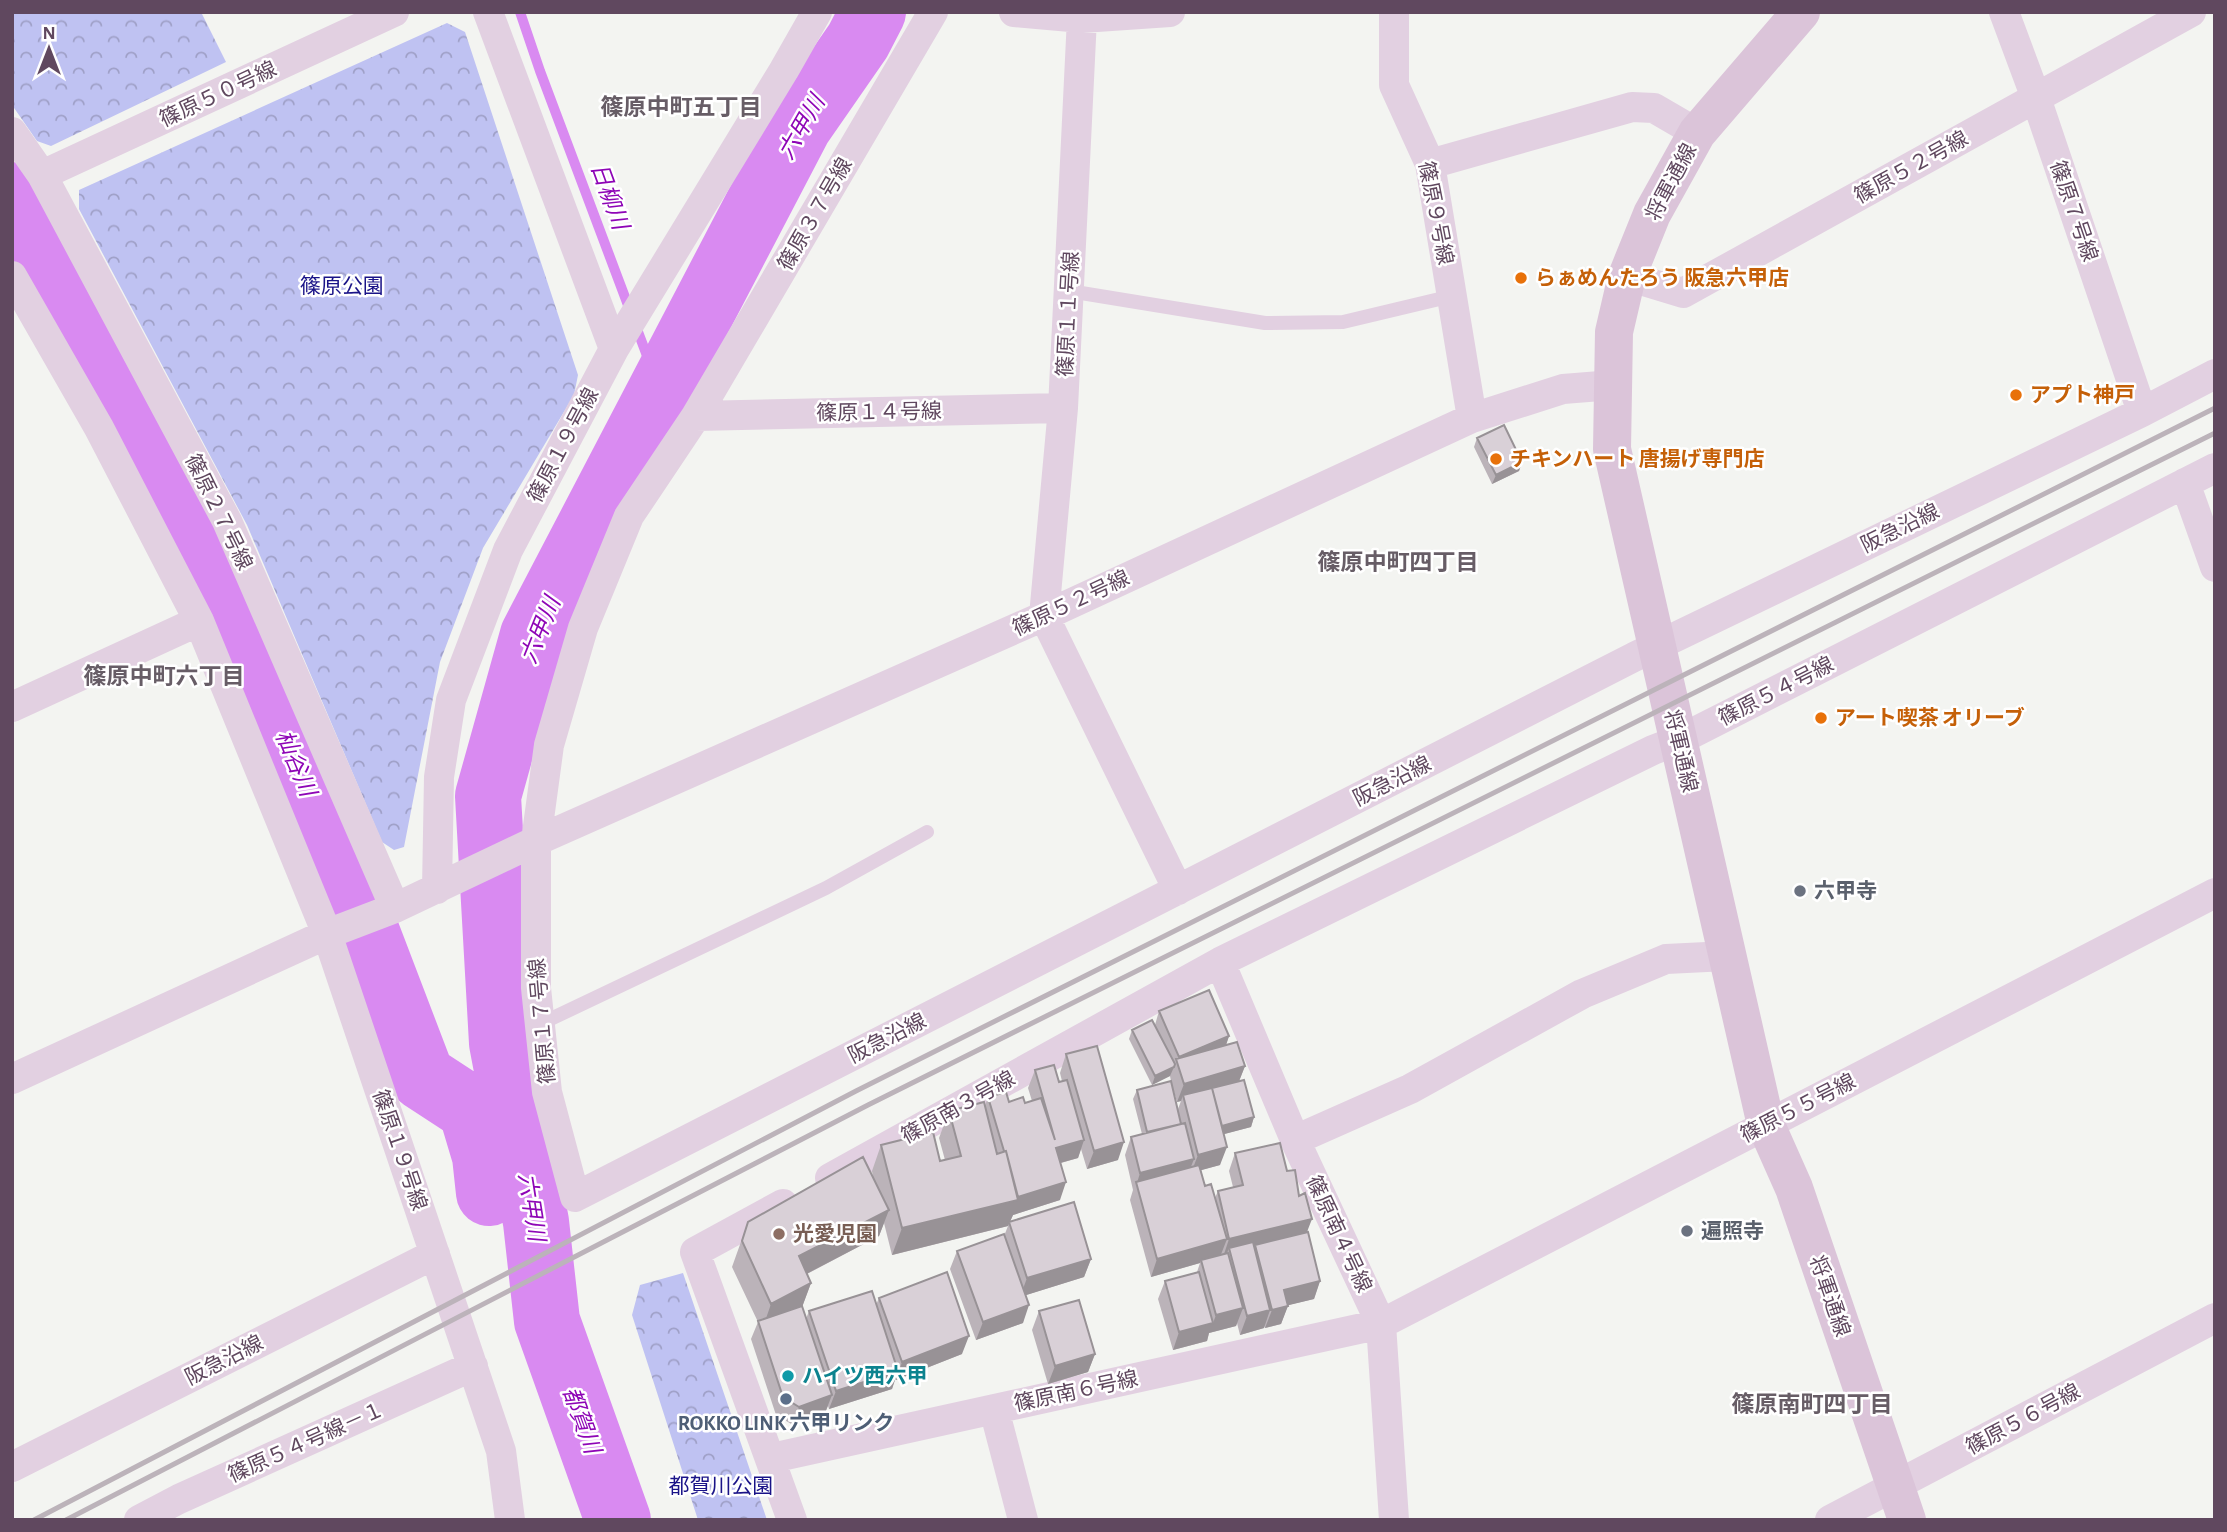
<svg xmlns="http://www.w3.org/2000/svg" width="2227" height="1532" font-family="'Alegreya Sans','Noto Sans JP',sans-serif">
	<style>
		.forest { fill: url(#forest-crowns) }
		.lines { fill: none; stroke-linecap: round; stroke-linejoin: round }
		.stream { stroke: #d98af1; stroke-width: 10 }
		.river { stroke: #d98af1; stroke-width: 66 }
		.lane { stroke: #e2d0e1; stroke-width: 14 }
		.street { stroke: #e2d0e1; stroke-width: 30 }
		.secondary { stroke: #dbc4d9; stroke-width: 38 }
		.rail { stroke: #bcb3ba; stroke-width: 5 }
		.wall { fill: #bbb3b9; fill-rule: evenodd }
		.shaded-wall { fill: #989296 }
		.building { fill: #d9d0d7; stroke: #989296; stroke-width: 2 }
		.food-dot { fill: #e8710a; stroke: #fff; stroke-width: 2.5 }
		.worship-dot { fill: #6b7280; stroke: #fff; stroke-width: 2.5 }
		.education-dot { fill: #8d6e63; stroke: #fff; stroke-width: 2.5 }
		.culture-dot { fill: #0f9aa8; stroke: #fff; stroke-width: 2.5 }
		.service-dot { fill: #5c6f8a; stroke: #fff; stroke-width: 2.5 }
		.labels { text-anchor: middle; stroke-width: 5; stroke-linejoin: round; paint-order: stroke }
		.street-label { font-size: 21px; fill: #60485f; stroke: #fff }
		.food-label { font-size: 21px; font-weight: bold; fill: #c56008; stroke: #fff; text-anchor: start }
		.park-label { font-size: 21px; fill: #1a1388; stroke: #fff }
		.worship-label { font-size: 21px; font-weight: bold; fill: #5b616d; stroke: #fff; text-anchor: start }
		.education-label { font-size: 21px; font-weight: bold; fill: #785e54; stroke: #fff; text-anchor: start }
		.culture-label { font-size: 21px; font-weight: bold; fill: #0d838f; stroke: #fff; text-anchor: start }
		.service-label { font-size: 21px; font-weight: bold; fill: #4e5e75; stroke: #fff }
		.neighbourhood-label { font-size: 23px; font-weight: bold; fill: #675d66; stroke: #fff }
		.water-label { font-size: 23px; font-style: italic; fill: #8e05b6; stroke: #fff }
	</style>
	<defs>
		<pattern id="forest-crowns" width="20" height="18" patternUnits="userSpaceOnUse" patternTransform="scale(1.75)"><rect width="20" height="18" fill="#bfc2f2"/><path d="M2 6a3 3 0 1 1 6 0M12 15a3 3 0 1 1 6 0" fill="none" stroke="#9fa0c7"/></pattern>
	</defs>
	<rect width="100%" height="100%" fill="#f3f4f1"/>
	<path class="forest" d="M12,12H201L226,62L51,146L37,141L12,105Z
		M447,23L465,32L578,375L574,395L483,548L440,662L404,847L394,850L382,842L247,525L79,209V190Z
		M683,1273L767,1520H698L632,1315L640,1285Z"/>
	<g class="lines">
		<path class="stream" d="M520,12L540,71L661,393"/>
		<path class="river" d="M12,195L255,665L351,891L422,1077L471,1109L485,1156L489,1193
			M618,1520L547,1321L536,1222L502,1043L488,796L533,635L799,126L858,41L873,12"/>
		<path class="lane" d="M1069,291L1265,323L1343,322L1452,296
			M540,1024L826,888L927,832"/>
		<path class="street" d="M488,12L614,349
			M933,12L696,416L629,516L583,628L549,745L536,841V988L547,1092L575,1197L1634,657L2142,412L2215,374
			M1014,12L1082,18L1170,12
			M1085,12L1082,18L1063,408L1044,616L1178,890
			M1394,12V85L1430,164L1472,418
			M2004,12L2036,98L2142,412
			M12,132L42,175L227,521L395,908
			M1430,164L1632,107L1654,108L1697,133
			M42,175L394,12
			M12,276L99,428L199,621L327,934L501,1451L510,1520
			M1627,276L1683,293L2191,12
			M696,416L1063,408
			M2185,483L2215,567
			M12,707L199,621
			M437,889L439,777L451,700L508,550L614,349L784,70L817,12
			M1220,962L1295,1140L1381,1324L1394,1520
			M12,1079L327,934L395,908L536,841L1044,616L1472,418L1563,389L1613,385
			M1295,1140L1410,1089L1582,994L1666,959L1727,956
			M830,1178L1220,962L1653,750L1679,740L2215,468
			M783,1204L695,1252L792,1520
			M994,1409L1023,1520
			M772,1458L1381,1324L2215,893
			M12,1467L435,1254
			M139,1520L179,1499L473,1366
			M1830,1520L2215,1318"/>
		<path class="secondary" d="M1801,12L1697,133L1652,214L1627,276L1614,332L1612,449L1766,1125L1794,1188L1907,1520"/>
		<path class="rail" d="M34,1520L856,1091L2215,408
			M66,1520L868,1105L2215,433"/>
	</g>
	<path class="wall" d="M1477,438L1522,462L1519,471L1492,484L1474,447Z
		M1159,1011L1229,1036L1226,1045L1245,1066L1239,1081L1254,1117L1251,1127L1224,1134L1220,1165L1201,1170L1205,1186L1215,1198L1218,1191L1233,1187L1229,1171L1235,1153L1287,1171L1299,1196L1320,1281L1314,1299L1288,1305L1281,1324L1265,1328V1326L1264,1328L1240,1335L1237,1323L1236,1326L1209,1333L1207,1341L1173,1350L1158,1299L1165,1281L1197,1272L1200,1263L1151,1277L1130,1200L1133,1190L1125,1155L1131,1137L1142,1134L1133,1099L1137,1090L1171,1081L1170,1076L1152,1085L1129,1039L1132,1030L1155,1025ZM1172,1085L1177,1102L1181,1101L1178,1109Z
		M1066,1054L1118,1160L1087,1169L1081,1149L1078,1158L1061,1163L1060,1200L1013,1215L1010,1222L1091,1259L1084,1277L1026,1295L1023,1323L976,1340L950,1269L957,1251L1004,1236L1008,1226L892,1255L884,1223L879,1236L807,1274L811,1283L802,1307L806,1319L809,1311L876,1305L879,1298L962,1354L896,1380L895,1379L892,1389L829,1409L828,1406L825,1413L793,1425L776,1415L751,1339L758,1322L732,1267L748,1222L873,1178L872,1171L881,1145L940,1161L945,1160L939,1138L949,1111L985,1106L988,1097L1009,1102L1025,1103L1032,1101L1028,1088L1035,1070L1059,1082L1062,1081L1060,1073Z
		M1039,1311L1095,1354L1088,1372L1048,1384L1032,1330Z"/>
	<path class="shaded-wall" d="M1522,462L1519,471L1492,484L1496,475Z
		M1229,1036L1223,1054L1180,1072L1179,1057Z
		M1245,1066L1238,1084L1183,1095L1181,1101L1177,1102L1184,1084Z
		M1174,1067L1170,1076L1152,1085L1155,1076Z
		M1254,1117L1251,1127L1217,1136L1220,1127Z
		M1084,1140L1078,1158L1049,1166L1056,1148Z
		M1124,1142L1118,1160L1087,1169L1094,1151Z
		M1227,1147L1220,1165L1191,1173L1198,1155Z
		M1194,1159L1187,1177L1137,1183L1140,1173Z
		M1066,1182L1060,1200L1013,1215L1008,1226L892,1255L902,1228L1018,1197Z
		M889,1210L879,1236L789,1283L799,1256Z
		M1312,1219L1305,1237L1255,1245L1254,1249L1229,1248L1226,1256L1223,1257L1229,1239Z
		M1227,1239L1220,1257L1201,1260L1200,1263L1151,1277L1157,1259Z
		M1091,1259L1084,1277L1020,1297L1027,1278Z
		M1320,1281L1314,1299L1277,1308L1284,1290Z
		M811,1283L801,1310L762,1330L771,1304Z
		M1029,1305L1023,1323L976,1340L983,1322Z
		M1288,1306L1281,1324L1265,1328L1272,1310Z
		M1243,1308L1236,1326L1209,1333L1207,1341L1173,1350L1179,1332L1213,1323L1216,1315Z
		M1270,1310L1264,1328L1240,1335L1247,1316Z
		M969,1336L962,1354L896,1380L902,1362Z
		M1095,1354L1088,1372L1048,1384L1055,1366Z
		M898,1371L892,1389L829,1409L836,1391Z
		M832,1395L825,1413L793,1425L799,1407Z"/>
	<path class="building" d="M1504,425L1522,462L1496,475L1477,438Z
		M1209,990L1229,1036L1179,1057L1159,1011Z
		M1152,1020L1175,1064L1174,1067L1155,1076L1132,1030Z
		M1237,1042L1245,1066L1184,1084L1176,1059Z
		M1097,1046L1124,1142L1094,1151L1066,1054Z
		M1054,1065L1059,1082L1067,1080L1084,1140L1056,1148L1066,1182L1018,1197L1006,1151H1004L988,1097L1006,1092L1009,1102L1023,1097L1025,1103L1041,1098L1055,1140L1035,1070Z
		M1244,1080L1254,1117L1222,1126L1212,1088Z
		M1171,1081L1181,1124L1147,1132L1137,1090Z
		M1212,1088L1227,1147L1198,1155L1183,1095Z
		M984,1102L997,1154L1006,1151L1018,1200L902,1228L881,1145L933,1132L940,1161L961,1156L949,1111Z
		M1185,1123L1194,1159L1140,1173L1131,1137Z
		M1280,1143L1287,1171L1295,1170L1299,1196L1305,1193L1312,1219L1229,1239L1218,1191L1243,1185L1235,1153Z
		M863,1157L889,1210L799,1256L811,1283L771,1304L742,1241L748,1222Z
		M1199,1165L1205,1186L1211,1184L1227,1239L1157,1259L1136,1182Z
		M1074,1202L1091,1259L1027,1278L1009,1222Z
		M1308,1232L1320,1281L1284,1290L1288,1306L1272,1310L1255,1245Z
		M1004,1234L1029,1305L983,1322L957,1251Z
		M1253,1242L1270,1310L1247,1316L1229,1248Z
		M1228,1253L1243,1308L1216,1315L1201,1260Z
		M947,1272L969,1336L902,1362L879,1298Z
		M1199,1272L1213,1323L1179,1332L1165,1281Z
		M872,1291L898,1371L836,1391L809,1311Z
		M1079,1300L1095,1354L1055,1366L1039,1311Z
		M802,1306L832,1395L799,1407L783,1397L758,1321Z"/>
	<g class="food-dot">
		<circle cx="1521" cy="278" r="7"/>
		<circle cx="2016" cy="395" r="7"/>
		<circle cx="1496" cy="459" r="7"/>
		<circle cx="1821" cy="718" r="7"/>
	</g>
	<g class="worship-dot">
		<circle cx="1800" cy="891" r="7"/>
		<circle cx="1687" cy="1231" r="7"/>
	</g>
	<circle class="education-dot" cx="779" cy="1234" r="7"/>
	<circle class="culture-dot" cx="788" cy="1376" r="7"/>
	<circle class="service-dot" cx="786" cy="1399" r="7"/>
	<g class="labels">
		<g class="street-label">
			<text transform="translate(218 94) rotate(-25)" y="7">篠原５０号線</text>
			<text transform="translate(1911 167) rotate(-29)" y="7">篠原５２号線</text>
			<text transform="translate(1671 182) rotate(-62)" y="7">将軍通線</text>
			<text transform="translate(2074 211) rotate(71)" y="7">篠原７号線</text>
			<text transform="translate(1436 213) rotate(79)" y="7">篠原９号線</text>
			<text transform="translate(815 214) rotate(-60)" y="7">篠原３７号線</text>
			<text transform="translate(1068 314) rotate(-87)" y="7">篠原１１号線</text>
			<text transform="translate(879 412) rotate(-1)" y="7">篠原１４号線</text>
			<text transform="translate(563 445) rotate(-62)" y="7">篠原１９号線</text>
			<text transform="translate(219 512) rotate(64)" y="7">篠原２７号線</text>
			<text transform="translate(1900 528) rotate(-26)" y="7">阪急沿線</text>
			<text transform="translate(1071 603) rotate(-25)" y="7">篠原５２号線</text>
			<text transform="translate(1776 691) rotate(-27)" y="7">篠原５４号線</text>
			<text transform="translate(1681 751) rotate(77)" y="7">将軍通線</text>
			<text transform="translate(1392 781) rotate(-27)" y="7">阪急沿線</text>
			<text transform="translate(542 1021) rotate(-95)" y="7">篠原１７号線</text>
			<text transform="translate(887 1038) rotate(-27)" y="7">阪急沿線</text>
			<text transform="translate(958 1107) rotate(-29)" y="7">篠原南３号線</text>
			<text transform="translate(1798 1108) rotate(-27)" y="7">篠原５５号線</text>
			<text transform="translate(400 1150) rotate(71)" y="7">篠原１９号線</text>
			<text transform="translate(1339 1234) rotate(65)" y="7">篠原南４号線</text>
			<text transform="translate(1830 1296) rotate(71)" y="7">将軍通線</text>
			<text transform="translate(224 1360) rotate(-27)" y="7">阪急沿線</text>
			<text transform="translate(1076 1391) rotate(-12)" y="7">篠原南６号線</text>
			<text transform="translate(2023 1419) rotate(-28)" y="7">篠原５６号線</text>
			<text transform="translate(306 1442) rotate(-24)" y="7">篠原５４号線－１</text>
		</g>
		<g class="food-label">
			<text x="1535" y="285">らぁめんたろう 阪急六甲店</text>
			<text x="2030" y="402">アプト神戸</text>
			<text x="1510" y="466">チキンハート 唐揚げ専門店</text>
			<text x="1835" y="725">アート喫茶 オリーブ</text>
		</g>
		<g class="park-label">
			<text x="342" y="293">篠原公園</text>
			<text x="721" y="1493">都賀川公園</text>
		</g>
		<g class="worship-label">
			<text x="1814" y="898">六甲寺</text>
			<text x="1701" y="1238">遍照寺</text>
		</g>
		<g class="education-label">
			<text x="793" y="1241">光愛児園</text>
		</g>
		<g class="culture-label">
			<text x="802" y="1383">ハイツ西六甲</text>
		</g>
		<g class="service-label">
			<text x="786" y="1430">ROKKO LINK 六甲リンク</text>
		</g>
		<g class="neighbourhood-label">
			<text x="681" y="115">篠原中町五丁目</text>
			<text x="1398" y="570">篠原中町四丁目</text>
			<text x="164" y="684">篠原中町六丁目</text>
			<text x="1812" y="1412">篠原南町四丁目</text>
		</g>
		<g class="water-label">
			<text transform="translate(801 127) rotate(-60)" y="8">六甲川</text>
			<text transform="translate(610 196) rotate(70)" y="8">日柳川</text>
			<text transform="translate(540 630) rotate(-68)" y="8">六甲川</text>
			<text transform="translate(296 763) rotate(67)" y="8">杣谷川</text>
			<text transform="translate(532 1207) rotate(81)" y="8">六甲川</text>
			<text transform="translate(582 1420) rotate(70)" y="8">都賀川</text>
		</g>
	</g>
	<rect width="2227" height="1532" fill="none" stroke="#60485f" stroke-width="28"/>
	<g transform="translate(49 49)" stroke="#ffffff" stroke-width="5" paint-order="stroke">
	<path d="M0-5L12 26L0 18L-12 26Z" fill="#60485f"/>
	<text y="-10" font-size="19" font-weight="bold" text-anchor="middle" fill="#60485f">N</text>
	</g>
</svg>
